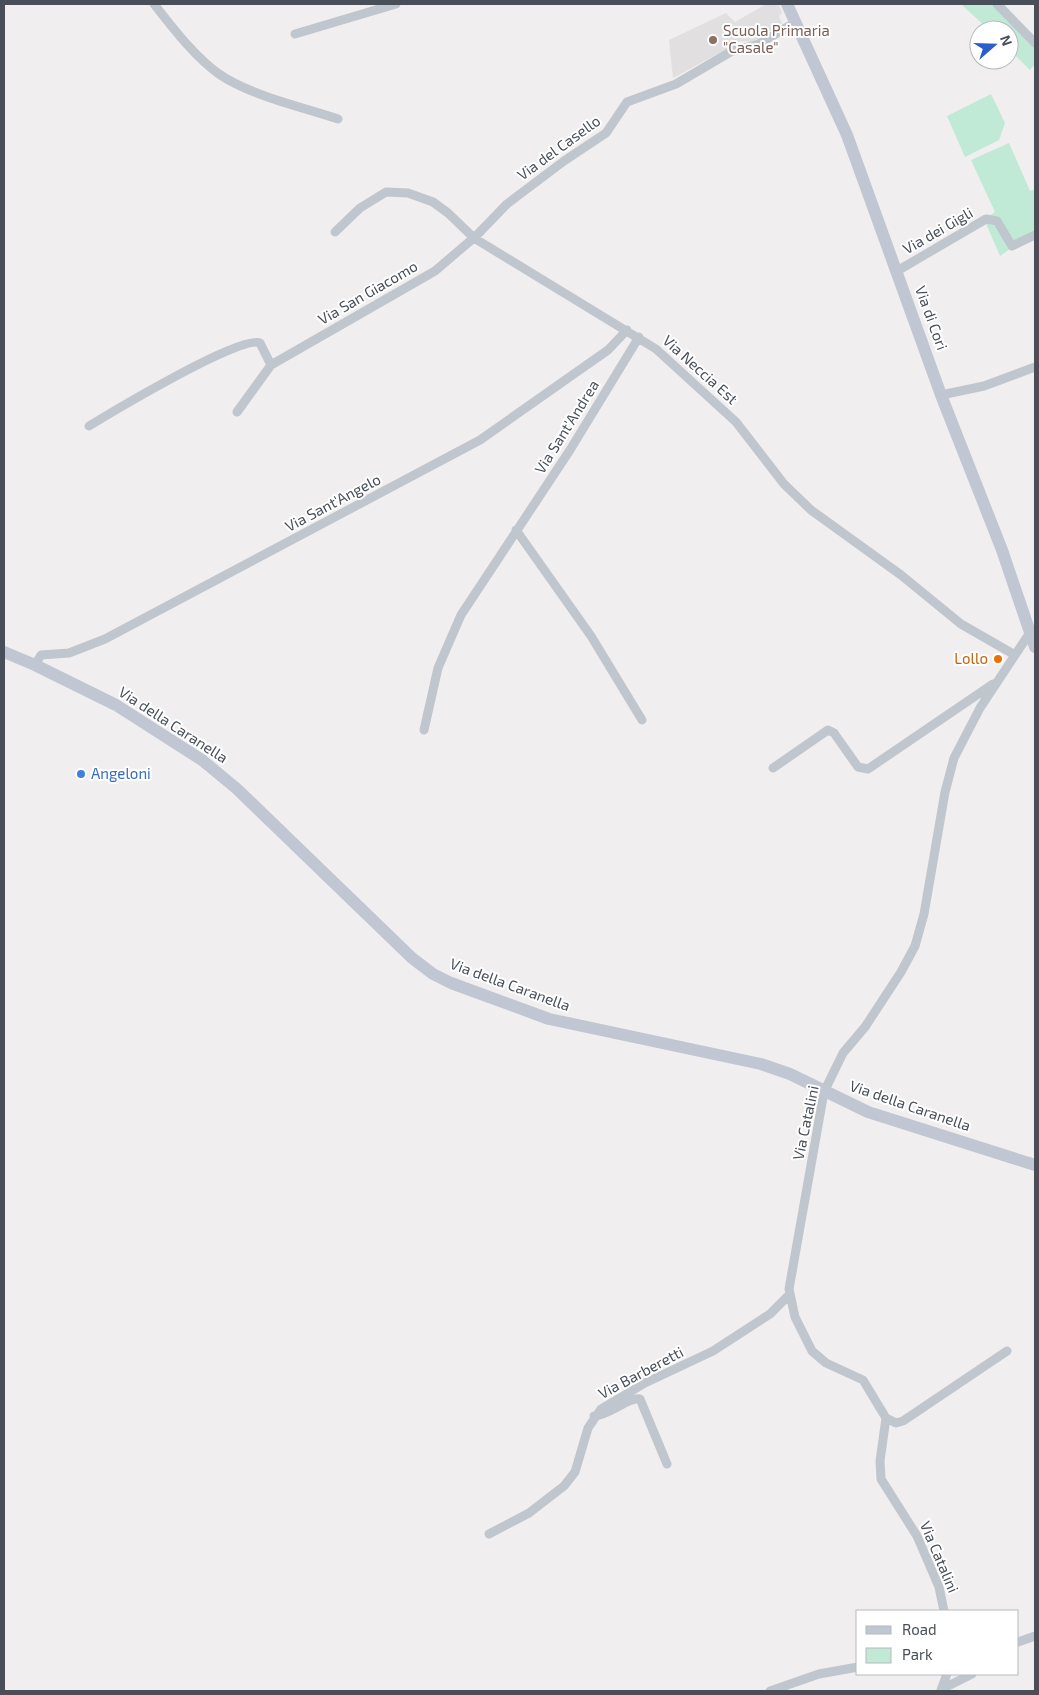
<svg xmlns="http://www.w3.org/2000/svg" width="1039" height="1695" font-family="'Exo 2',sans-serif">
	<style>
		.education { fill: #e1dfdf }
		.green { fill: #c0ead5 }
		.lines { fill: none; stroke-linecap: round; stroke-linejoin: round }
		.street { stroke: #c0c6ce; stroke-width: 9 }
		.secondary { stroke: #c0c7d3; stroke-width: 12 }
		.education-dot { fill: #8d6e63; stroke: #fff; stroke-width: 2 }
		.food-dot { fill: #e8710a; stroke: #fff; stroke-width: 2 }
		.shop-dot { fill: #3f7fe0; stroke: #fff; stroke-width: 2 }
		.labels { text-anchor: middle; stroke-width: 4; stroke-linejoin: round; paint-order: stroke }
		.education-label { font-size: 15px; fill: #785e54; stroke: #fff; text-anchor: start }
		.street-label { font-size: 15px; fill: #484f59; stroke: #fff }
		.food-label { font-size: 15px; fill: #c56008; stroke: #fff; text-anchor: end }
		.shop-label { font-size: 15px; fill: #366cbe; stroke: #fff; text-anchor: start }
	</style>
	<rect width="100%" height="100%" fill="#f0eeee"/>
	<path class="education" d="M766,4H778L782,12L779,17L782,23L754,42L741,41L673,78L669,40L726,13L735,22Z"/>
	<path class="green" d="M961,4H992L1035,48V64L1030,70L1009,49V46L1013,50L1017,46L1009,39V30H989Z
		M991,94L1005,123L999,140L965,157L947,116Z
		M1009,143L1030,191L1035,189V231L1000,256L984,219L995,212L971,160Z"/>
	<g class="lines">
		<path class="street" d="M154,4C173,28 194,56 219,74C249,95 302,107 338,119
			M997,4L1035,43
			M295,34L396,4
			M335,232L360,208L386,192L408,193L433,202L448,213L474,238L656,349L736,422L784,484L811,510L901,575L961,624L1015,655
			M897,271L986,219L997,221L1012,246L1035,235
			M941,395L984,386L1035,367
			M237,412L271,365L435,271L476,236L507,204L564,161L606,133L627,102L676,84L732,51L757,45L796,22
			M89,426C112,412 242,334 260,343L271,365
			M516,530L591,636L642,720
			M35,665L41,655L69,653L105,639L480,440L608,350L627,330
			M424,730L438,668L461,615L570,450L639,337
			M773,768L828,730L834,733L858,767L868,769L993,684
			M594,1416C610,1415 628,1397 640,1399L667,1464
			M886,1418L896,1423L903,1421L1007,1351
			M489,1534L529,1513L564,1486L575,1472L588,1428L601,1409L645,1383L713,1351L770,1314L789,1295
			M944,1611L939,1587L917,1536L881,1479L880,1461L886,1418L863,1380L826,1363L812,1351L795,1317L789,1289L824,1092L843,1053L865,1027L901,972L915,946L924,914L945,792L954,758L980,708L1031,631
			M1018,1642L1035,1636
			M941,1690L947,1674
			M770,1691L819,1674L858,1667
			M943,1691L942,1689L972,1674"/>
		<path class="secondary" d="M787,4L847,135L941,395L1002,550L1035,647
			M4,652L35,665L116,705L202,760L237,789L412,958L433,974L451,983L549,1019L761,1064L790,1074L868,1112L1035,1165"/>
	</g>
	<circle class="education-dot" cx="713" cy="40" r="5"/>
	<circle class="food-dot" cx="998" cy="659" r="5"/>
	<circle class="shop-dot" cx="81" cy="774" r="5"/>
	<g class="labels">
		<g class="education-label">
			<text x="723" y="36">Scuola Primaria<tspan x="723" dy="17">"Casale"</tspan></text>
		</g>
		<g class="street-label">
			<text transform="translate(559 148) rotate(-36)" y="5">Via del Casello</text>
			<text transform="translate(938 231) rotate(-30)" y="5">Via dei Gigli</text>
			<text transform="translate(368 293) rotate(-30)" y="5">Via San Giacomo</text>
			<text transform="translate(931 318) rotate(70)" y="5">Via di Cori</text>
			<text transform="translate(700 370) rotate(42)" y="5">Via Neccia Est</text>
			<text transform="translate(567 427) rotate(-58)" y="5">Via Sant'Andrea</text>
			<text transform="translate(333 503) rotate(-28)" y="5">Via Sant'Angelo</text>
			<text transform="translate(173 725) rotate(33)" y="5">Via della Caranella</text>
			<text transform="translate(510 985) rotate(20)" y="5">Via della Caranella</text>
			<text transform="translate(910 1106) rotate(19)" y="5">Via della Caranella</text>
			<text transform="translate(806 1123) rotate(-78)" y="5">Via Catalini</text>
			<text transform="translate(641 1373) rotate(-28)" y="5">Via Barberetti</text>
			<text transform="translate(939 1557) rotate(67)" y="5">Via Catalini</text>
		</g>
		<g class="food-label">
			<text x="988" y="664">Lollo</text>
		</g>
		<g class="shop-label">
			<text x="91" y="779">Angeloni</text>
		</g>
	</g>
	<rect width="1039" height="1695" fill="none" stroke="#484f59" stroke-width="10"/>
	<rect x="856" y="1610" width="162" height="65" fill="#ffffff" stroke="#b6b9bd"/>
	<rect x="866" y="1626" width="25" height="8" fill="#c0c7d3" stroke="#b6b9bd"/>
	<text x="902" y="1635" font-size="15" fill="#484f59">Road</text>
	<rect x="866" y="1648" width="25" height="15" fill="#c0ead5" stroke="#b6b9bd"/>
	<text x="902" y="1660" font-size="15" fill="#484f59">Park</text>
	<g transform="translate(994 45) rotate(70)"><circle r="24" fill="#ffffff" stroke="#b6b9bd"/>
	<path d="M0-4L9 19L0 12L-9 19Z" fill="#2b5ecc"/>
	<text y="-8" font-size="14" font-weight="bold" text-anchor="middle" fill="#484f59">N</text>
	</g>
</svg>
